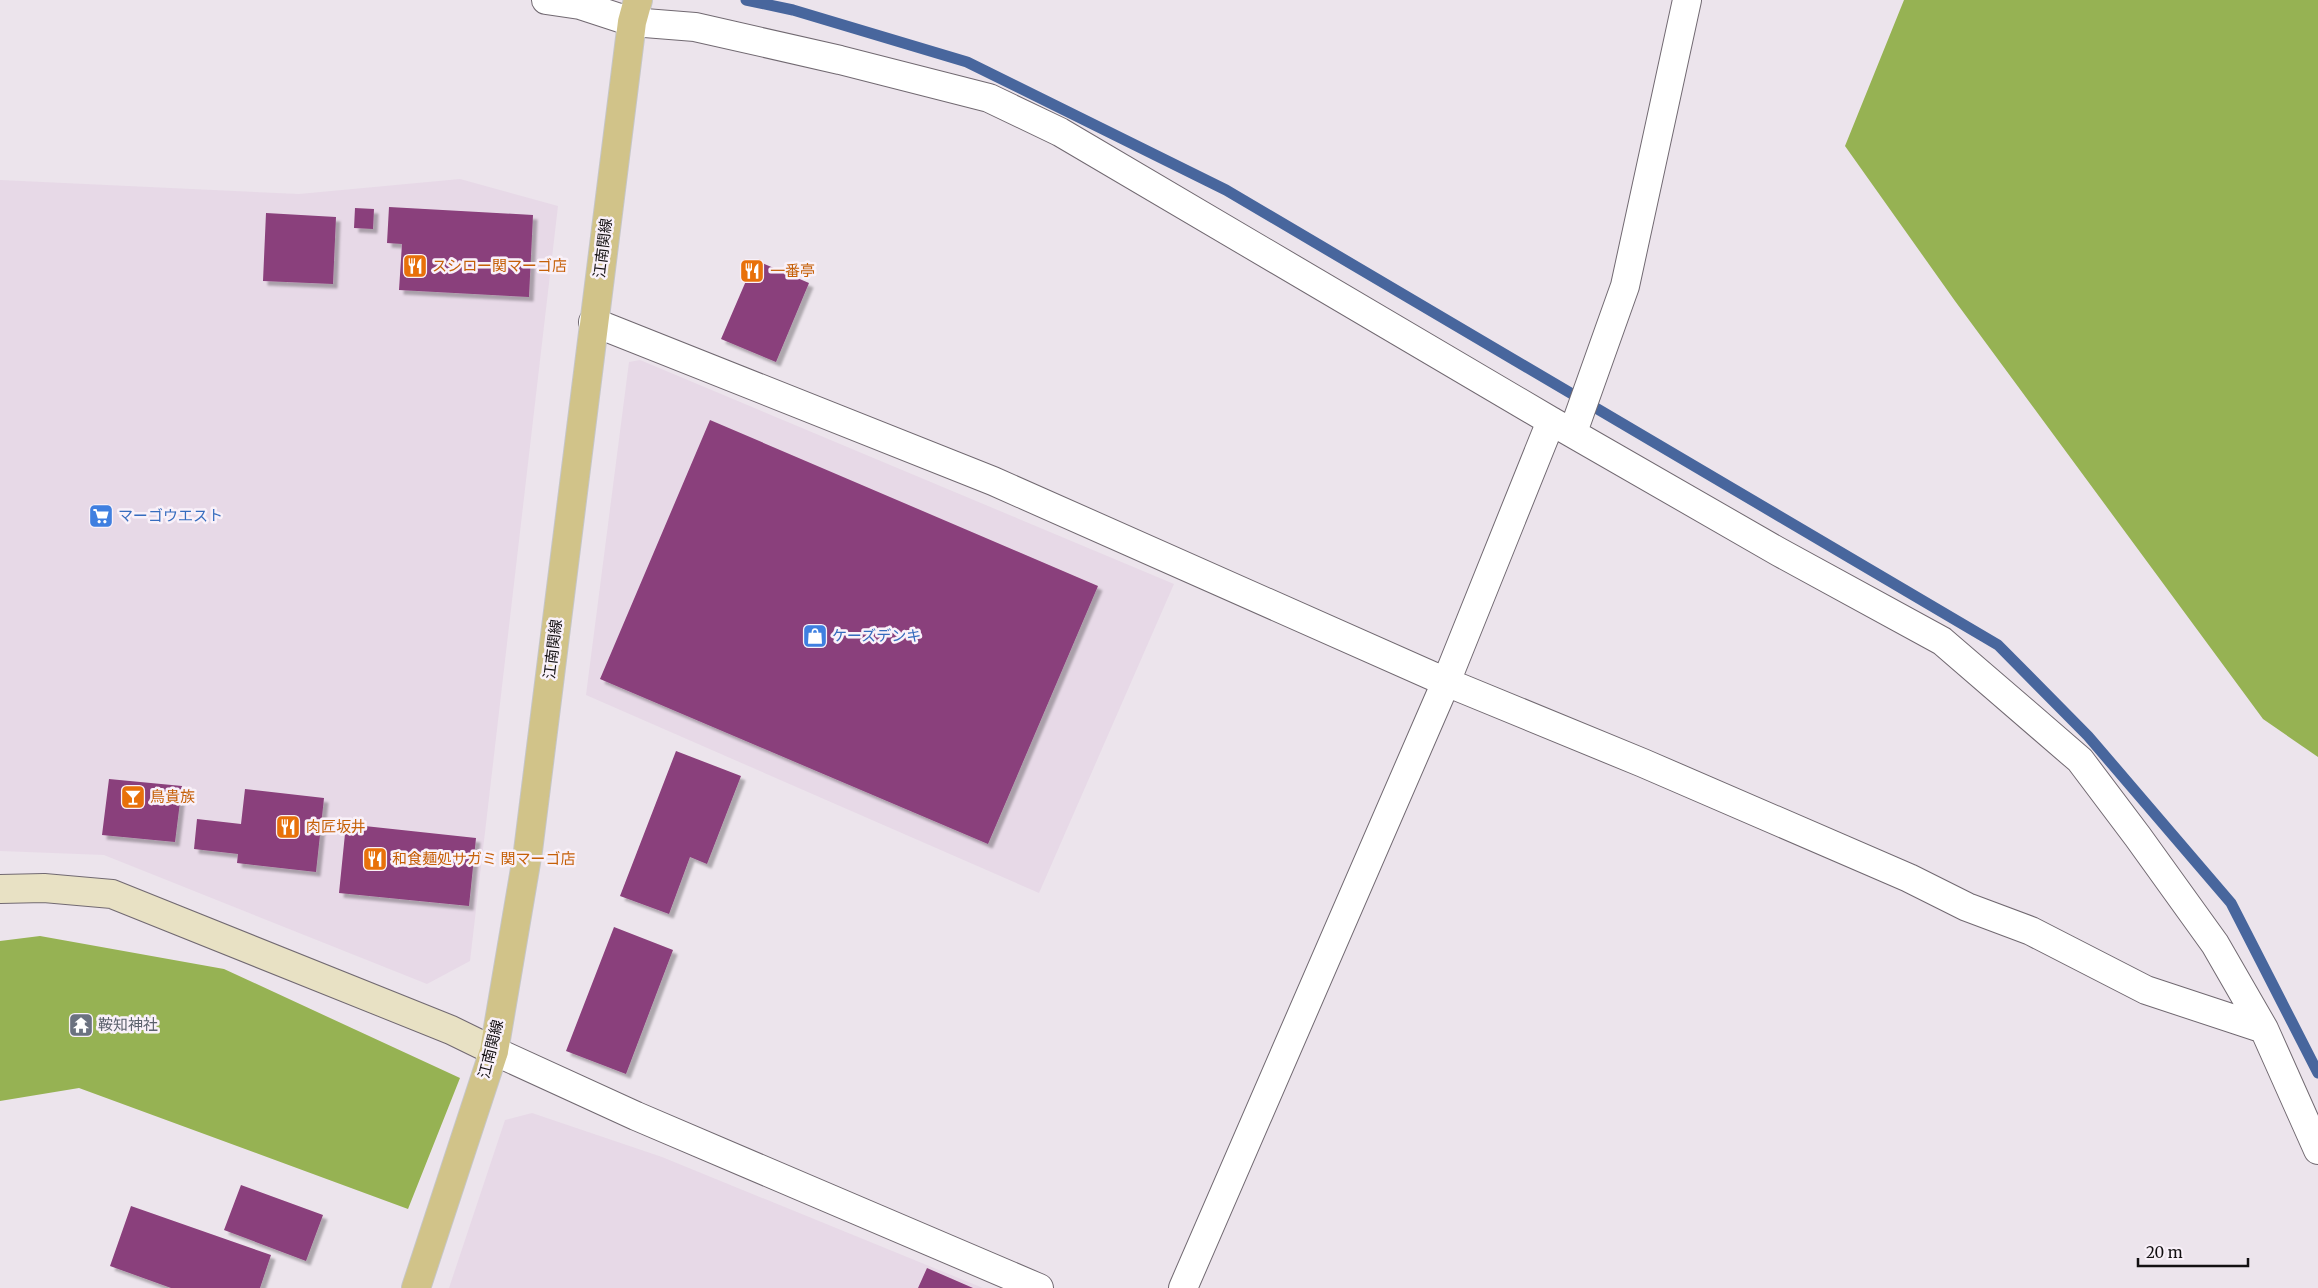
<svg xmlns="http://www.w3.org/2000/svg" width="2318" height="1288" font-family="Merriweather,'Noto Sans JP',serif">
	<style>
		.built { fill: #e7d9e7 }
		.forest { fill: #96b253 }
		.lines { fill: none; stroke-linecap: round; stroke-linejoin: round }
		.stream { stroke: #48669d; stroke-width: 11 }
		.building { fill: #8a407b; filter: url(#shadow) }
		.street-casing { stroke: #716971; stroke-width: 30 }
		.secondary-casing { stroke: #716971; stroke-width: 30 }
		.primary-casing { stroke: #c6c6c6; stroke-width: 30 }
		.street { stroke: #fff; stroke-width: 28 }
		.secondary { stroke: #e8e1c4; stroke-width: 28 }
		.primary { stroke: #d1c389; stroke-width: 28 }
		.labels { text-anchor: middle; stroke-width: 5; stroke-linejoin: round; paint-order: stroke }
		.street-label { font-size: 15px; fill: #131012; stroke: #f9f1f9 }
		.food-label { font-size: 15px; fill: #c56008; stroke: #f9f1f9; text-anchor: start }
		.shop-label { font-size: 15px; fill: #366cbe; stroke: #f9f1f9; text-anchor: start }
		.worship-label { font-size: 15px; fill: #5b616d; stroke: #f9f1f9; text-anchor: start }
	</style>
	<defs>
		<filter id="shadow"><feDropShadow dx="4.5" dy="4.5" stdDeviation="1" flood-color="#0004"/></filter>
	</defs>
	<rect width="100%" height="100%" fill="#ece4ec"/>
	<path class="built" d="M460,179L558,206L470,961L427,984L104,855L0,851V180L299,194Z
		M640,360L1174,584L1039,893L586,695L629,362Z
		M532,1113L662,1157L983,1288H449L505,1120Z"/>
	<path class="forest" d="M1904,0H2318V757L2263,719L1955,301L1845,146Z
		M40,936L224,969L460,1078L408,1209L79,1088L0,1101V941Z"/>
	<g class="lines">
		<path class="stream" d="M746,0L793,10L967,62L1226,190L1998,645L2088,736L2231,903L2318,1073"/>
	</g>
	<path class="building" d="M389,207L533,215L529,297L399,290L402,244L387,243Z
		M355,208L374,209L373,229L354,228Z
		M266,213L336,217L333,284L263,281Z
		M755,260L809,283L776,362L721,339Z
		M710,420L1098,586L988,844L600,679Z
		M676,751L741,776L707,864L690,857L669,914L620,896Z
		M109,779L182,786L175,842L102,835Z
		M245,789L324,798L316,872L237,863L238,854L194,849L197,819L241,824Z
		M346,824L476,838L469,906L339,893Z
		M614,927L673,950L626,1074L566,1051Z
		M241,1185L323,1215L306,1261L224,1230Z
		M131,1206L271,1255L260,1288H171L110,1266Z
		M927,1268L973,1288H918Z"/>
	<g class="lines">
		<defs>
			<path id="street" d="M546,0L580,5L632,22L695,27L840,60L989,98L1060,132L1551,421L1779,552L1942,641L2080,760L2138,837L2215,944L2264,1029L2318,1150
				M593,322L993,481L1446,682L1643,763L1909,878L1967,907L2031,931L2146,990L2264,1029
				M1573,432L1625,286L1687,0
				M494,1051L636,1116L1039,1288
				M1183,1288L1446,682L1551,421"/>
			<path id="secondary" d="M0,889L44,888L112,894L451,1030L494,1051"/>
			<path id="primary" d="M416,1288L494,1051L528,851L632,22L638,0"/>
		</defs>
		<use href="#street" class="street-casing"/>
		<use href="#secondary" class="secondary-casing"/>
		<use href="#primary" class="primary-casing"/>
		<use href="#street" class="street"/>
		<use href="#secondary" class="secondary"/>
		<use href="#primary" class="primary"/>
	</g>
	<defs>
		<symbol id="restaurant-square" viewBox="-11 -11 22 22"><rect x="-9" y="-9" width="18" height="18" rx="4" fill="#e8710a" stroke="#f9f1f9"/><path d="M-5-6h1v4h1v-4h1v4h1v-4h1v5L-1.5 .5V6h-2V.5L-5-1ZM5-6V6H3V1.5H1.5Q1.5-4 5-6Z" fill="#fff"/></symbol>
		<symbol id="supermarket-square" viewBox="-11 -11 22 22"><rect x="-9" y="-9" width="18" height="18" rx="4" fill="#3f7fe0" stroke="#f9f1f9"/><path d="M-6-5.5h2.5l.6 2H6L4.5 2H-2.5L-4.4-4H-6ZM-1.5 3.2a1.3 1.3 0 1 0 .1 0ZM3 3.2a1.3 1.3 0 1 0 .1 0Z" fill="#fff"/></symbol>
		<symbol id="shop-square" viewBox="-11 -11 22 22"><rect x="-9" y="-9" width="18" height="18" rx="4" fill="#3f7fe0" stroke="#f9f1f9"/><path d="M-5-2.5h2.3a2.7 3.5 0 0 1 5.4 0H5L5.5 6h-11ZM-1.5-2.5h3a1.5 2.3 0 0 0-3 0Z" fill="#fff"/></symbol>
		<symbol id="bar-square" viewBox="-11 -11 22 22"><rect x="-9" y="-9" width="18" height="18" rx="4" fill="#e8710a" stroke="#f9f1f9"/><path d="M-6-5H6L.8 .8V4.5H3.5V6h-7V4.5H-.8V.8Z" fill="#fff"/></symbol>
		<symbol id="temple-square" viewBox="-11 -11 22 22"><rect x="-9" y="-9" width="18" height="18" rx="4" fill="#6b7280" stroke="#f9f1f9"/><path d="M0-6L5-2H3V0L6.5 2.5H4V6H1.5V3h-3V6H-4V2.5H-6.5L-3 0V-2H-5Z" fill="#fff"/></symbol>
	</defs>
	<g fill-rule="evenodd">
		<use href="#restaurant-square" x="401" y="252" width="28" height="28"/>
		<use href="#restaurant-square" x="738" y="257" width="28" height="28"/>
		<use href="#supermarket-square" x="87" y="502" width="28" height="28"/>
		<use href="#shop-square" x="801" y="622" width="28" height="28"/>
		<use href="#bar-square" x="119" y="783" width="28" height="28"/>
		<use href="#restaurant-square" x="274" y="813" width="28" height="28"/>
		<use href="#restaurant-square" x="361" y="845" width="28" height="28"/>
		<use href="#temple-square" x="67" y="1011" width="28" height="28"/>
	</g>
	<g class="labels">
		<g class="street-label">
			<text transform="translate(603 248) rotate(-83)" y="5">江南関線</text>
			<text transform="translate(553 649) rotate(-83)" y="5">江南関線</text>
			<text transform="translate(491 1049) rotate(-76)" y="5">江南関線</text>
		</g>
		<g class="food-label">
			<text x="432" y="271">スシロー関マーゴ店</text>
			<text x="770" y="276">一番亭</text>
			<text x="150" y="802">鳥貴族</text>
			<text x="306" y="832">肉匠坂井</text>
			<text x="392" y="864">和食麺処サガミ 関マーゴ店</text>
		</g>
		<g class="shop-label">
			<text x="118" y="521">マーゴウエスト</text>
			<text x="832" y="641">ケーズデンキ</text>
		</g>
		<g class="worship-label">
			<text x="98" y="1030">鞍知神社</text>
		</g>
	</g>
	<path d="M2138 1258v8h110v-8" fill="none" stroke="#131012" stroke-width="2.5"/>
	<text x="2146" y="1258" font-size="15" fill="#131012" stroke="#f9f1f9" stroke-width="4" paint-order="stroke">20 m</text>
</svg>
